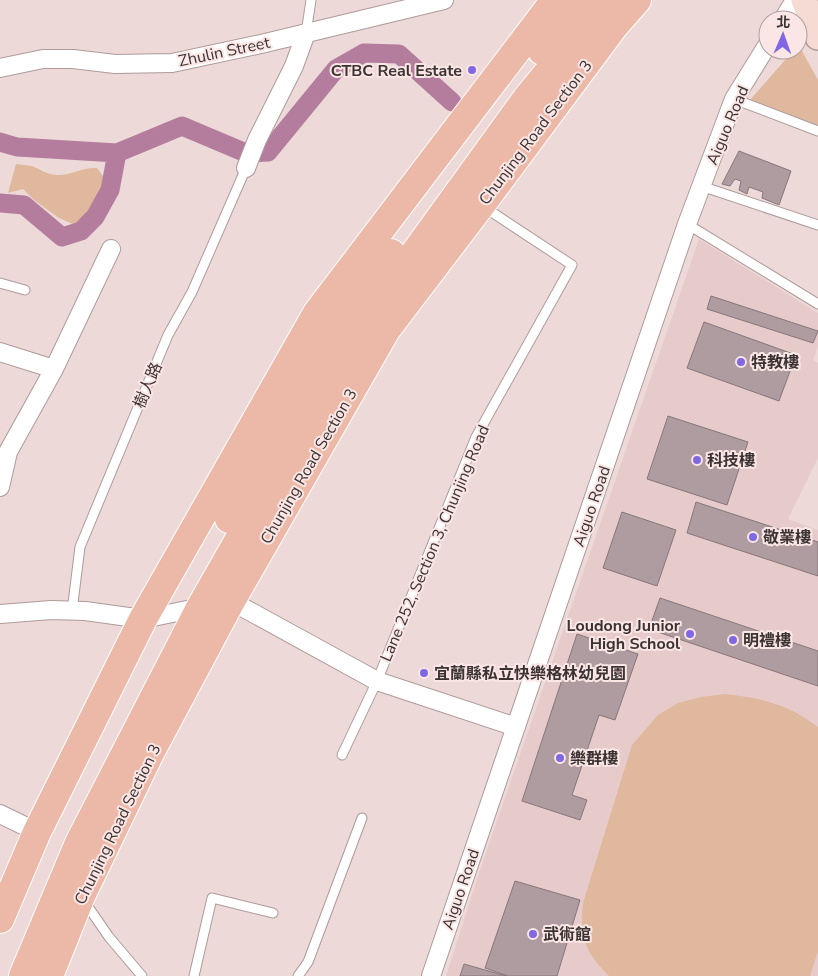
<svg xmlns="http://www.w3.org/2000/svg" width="818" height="976" font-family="'Nunito Sans','Noto Sans TC',sans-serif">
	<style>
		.built { fill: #e7cbcb }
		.green { fill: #dfb89d }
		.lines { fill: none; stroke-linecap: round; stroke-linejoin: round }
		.canal { stroke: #b47d9e; stroke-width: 19 }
		.building { fill: #af9ca1; stroke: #87767a }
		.lane-casing { stroke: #ae9b9a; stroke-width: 11 }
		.street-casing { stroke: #ae9b9a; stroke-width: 20 }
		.secondary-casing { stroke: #ae9b9a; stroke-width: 28 }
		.primary-casing { stroke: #fff; stroke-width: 30 }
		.lane { stroke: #fff; stroke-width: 9 }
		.street { stroke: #fff; stroke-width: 18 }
		.secondary { stroke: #f5dbd3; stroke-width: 25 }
		.primary { stroke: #ecb8a7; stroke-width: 28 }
		.poi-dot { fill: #8067e3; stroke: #fae6e5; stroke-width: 2 }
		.labels { text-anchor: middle; stroke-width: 4; stroke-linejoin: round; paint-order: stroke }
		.street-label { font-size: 16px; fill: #3b3333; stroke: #fae6e5 }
		.poi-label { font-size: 16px; font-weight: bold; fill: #3b3333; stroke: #fae6e5; text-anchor: start }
	</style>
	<rect width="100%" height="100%" fill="#edd9d8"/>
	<path class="built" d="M699,239L818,313V347L813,360L818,363V458L788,519L818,530V976H446L482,864Z"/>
	<path class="green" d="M798,44L818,80V125L750,100L794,50H798Z
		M16,164C21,165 27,165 32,166C41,170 48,175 58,175C72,175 83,167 97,168L105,179V184L93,209L77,221L75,225L59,218L34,200L23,189L8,193Z
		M725,694C762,698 788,704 818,727V951L810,976H609C585,952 579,936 583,903L632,745L658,715L678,703L701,697Z"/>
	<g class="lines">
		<path class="canal" d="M0,142L17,147L117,153
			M0,203L24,205L62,237L81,231L95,217L110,190L117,153L182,126L246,153L268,152L336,69L364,53L399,54L452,102"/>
	</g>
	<path class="building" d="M739,151L791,171L779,205L762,198L763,192L749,187L747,194L739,190L741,181L735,179L730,186L722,184Z
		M711,296L818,331L813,343L707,309Z
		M704,322L796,355L779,401L687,368Z
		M668,416L748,442L727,505L647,479Z
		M696,502L818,542V576L687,533Z
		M622,512L676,530L657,586L603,568Z
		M660,598L818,651V686L649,629Z
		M577,634L638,654L615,720L599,715L572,795L587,800L580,820L522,801Z
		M515,881L580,900L557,976H508L485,968Z
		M464,964L506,976H460Z"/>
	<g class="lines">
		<defs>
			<path id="lane" d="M306,33L311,0
				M734,99L818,131
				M701,186L818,225
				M687,224L818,304
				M0,283L25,290
				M72,611L80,547L168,335L192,292L246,168
				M342,755L377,681L476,437L572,265L484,207
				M84,901L109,937L142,976
				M194,976L212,898L273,913
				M298,976L308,962L362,818"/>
			<path id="street" d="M783,20L795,0
				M0,68L43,59H73L115,64L172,63L261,44L444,0
				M246,168L257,140L294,66L306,33
				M0,352L54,369L111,249
				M0,487L8,452L54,369
				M0,614L51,610L85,611L143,619L231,601L377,681L516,727
				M0,814L37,832
				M431,976L687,224L734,99L768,44"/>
			<path id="secondary" d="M804,0L818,37"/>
			<path id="primary" d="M542,51L580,0
				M229,519L337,325L391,253
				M0,919L37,832L143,619L317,313L555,0
				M23,976L79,843L200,608L356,334L527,98L608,0
				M49,976L81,896L149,755L231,601L386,330L481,205L615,25L637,0"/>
		</defs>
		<use href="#lane" class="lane-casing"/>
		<use href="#street" class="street-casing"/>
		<use href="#secondary" class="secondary-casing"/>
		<use href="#primary" class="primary-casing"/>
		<use href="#lane" class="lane"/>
		<use href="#street" class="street"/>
		<use href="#secondary" class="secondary"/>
		<use href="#primary" class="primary"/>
	</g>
	<g class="poi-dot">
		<circle cx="472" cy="70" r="5"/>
		<circle cx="741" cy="362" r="5"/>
		<circle cx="697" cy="460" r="5"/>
		<circle cx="753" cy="537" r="5"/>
		<circle cx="690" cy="634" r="5"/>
		<circle cx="733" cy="640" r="5"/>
		<circle cx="424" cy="673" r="5"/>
		<circle cx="560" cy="758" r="5"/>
		<circle cx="533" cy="934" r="5"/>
	</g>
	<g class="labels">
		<g class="street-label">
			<text transform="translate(224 51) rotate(-12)" y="6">Zhulin Street</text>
			<text transform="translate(727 125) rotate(-67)" y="6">Aiguo Road</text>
			<text transform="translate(535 132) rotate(-53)" y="6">Chunjing Road Section 3</text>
			<text transform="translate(147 385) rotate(-67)" y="6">樹人路</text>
			<text transform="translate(308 466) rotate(-60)" y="6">Chunjing Road Section 3</text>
			<text transform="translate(591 506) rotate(-71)" y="6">Aiguo Road</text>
			<text transform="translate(434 543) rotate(-67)" y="6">Lane 252, Section 3, Chunjing Road</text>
			<text transform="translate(117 824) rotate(-64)" y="6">Chunjing Road Section 3</text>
			<text transform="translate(460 889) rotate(-71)" y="6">Aiguo Road</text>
		</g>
		<g class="poi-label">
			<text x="462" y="76" text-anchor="end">CTBC Real Estate</text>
			<text x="751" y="368">特教樓</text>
			<text x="707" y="466">科技樓</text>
			<text x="763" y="543">敬業樓</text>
			<text x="680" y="631" text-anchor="end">Loudong Junior<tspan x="680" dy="18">High School</tspan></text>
			<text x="743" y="646">明禮樓</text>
			<text x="434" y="679">宜蘭縣私立快樂格林幼兒園</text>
			<text x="570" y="764">樂群樓</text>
			<text x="543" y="940">武術館</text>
		</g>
	</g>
	<g transform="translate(783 35) rotate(2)"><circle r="24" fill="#fae6e5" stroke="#ae9e9e"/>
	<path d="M0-4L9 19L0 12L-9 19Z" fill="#8067e3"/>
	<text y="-8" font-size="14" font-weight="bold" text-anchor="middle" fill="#3b3333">北</text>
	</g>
</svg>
